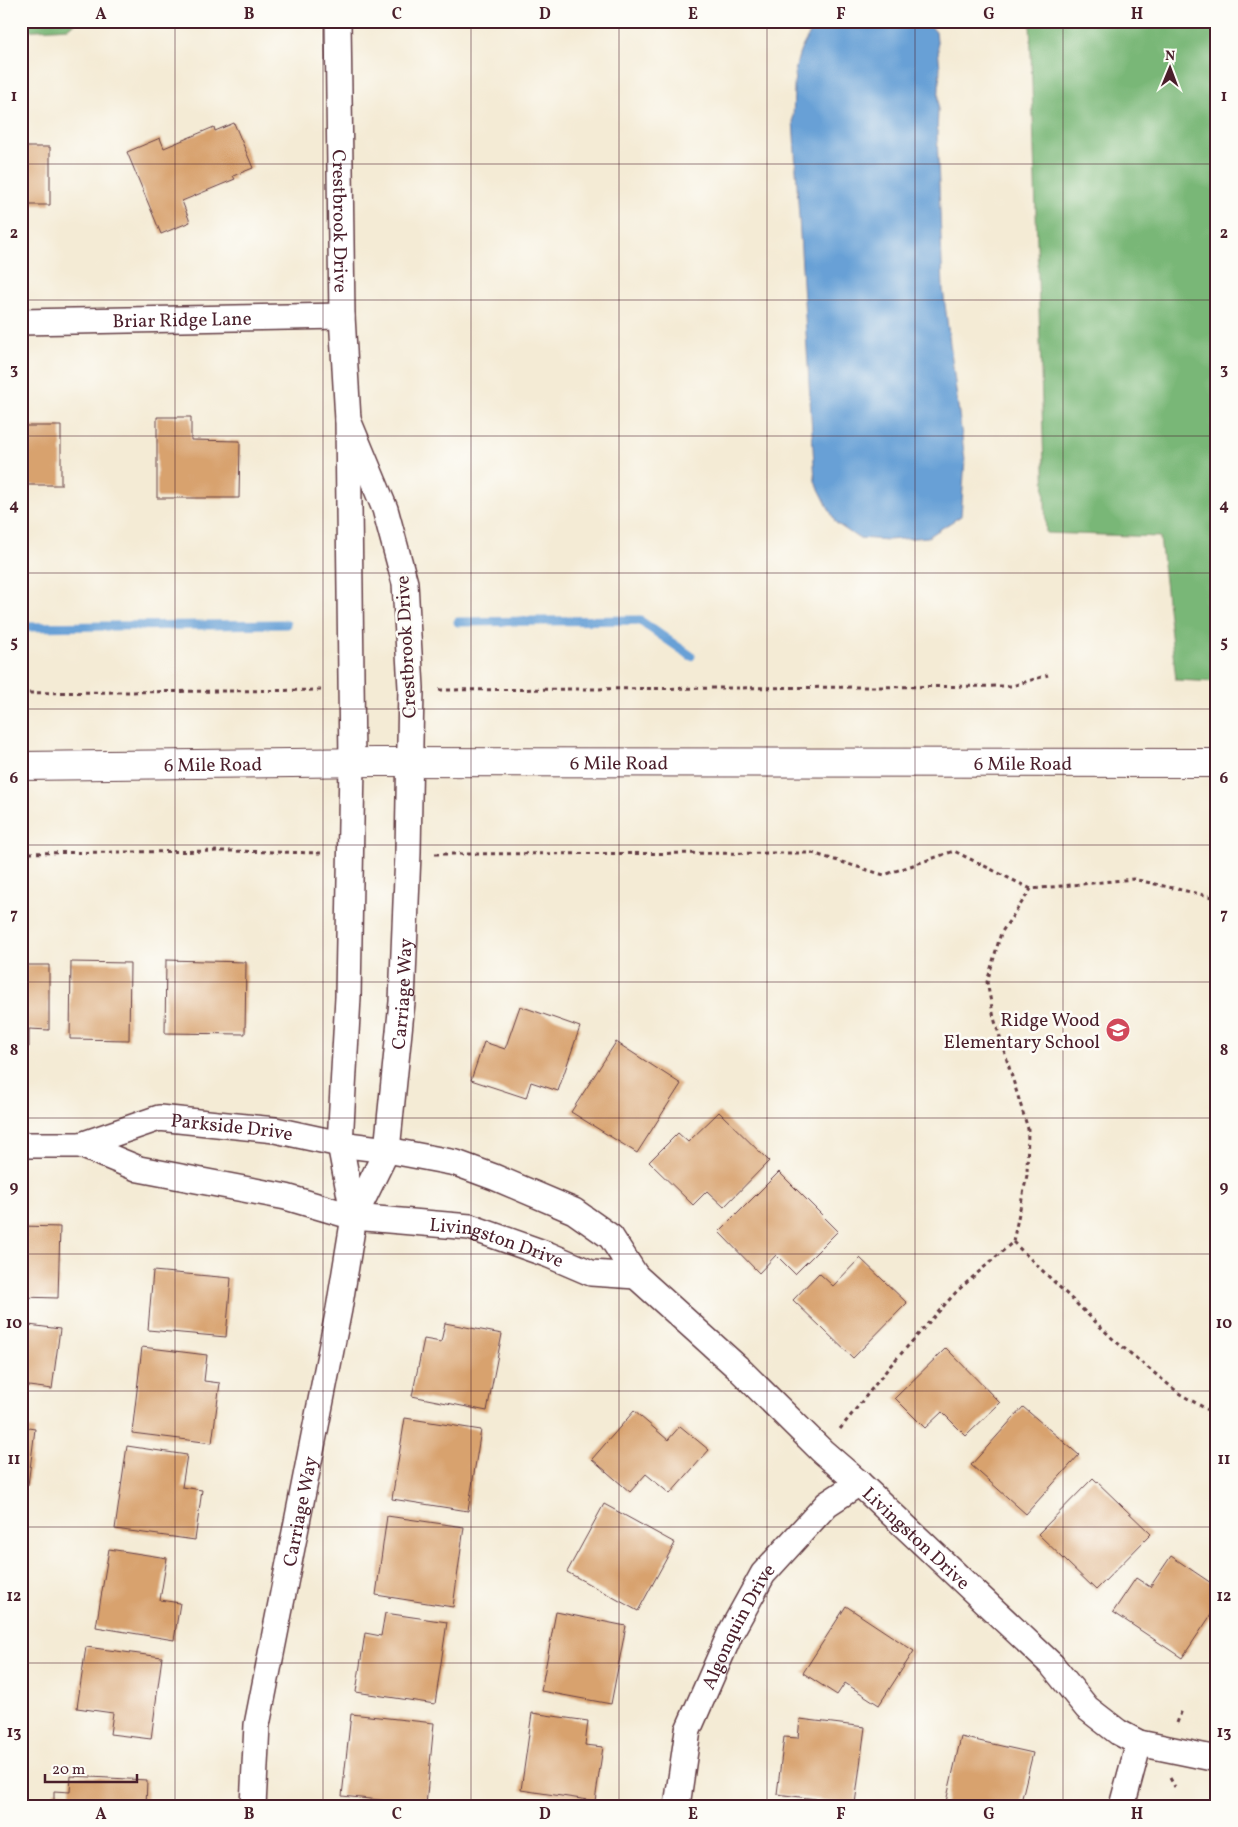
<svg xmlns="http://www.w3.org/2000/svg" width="1238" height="1827" font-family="Vollkorn,serif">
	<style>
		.forest { fill: #79b777; stroke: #626b51 }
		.water { fill: #67a0d6; stroke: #586080 }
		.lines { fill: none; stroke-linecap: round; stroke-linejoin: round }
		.stream { stroke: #67a0d6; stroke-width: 9 }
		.building { fill: #d8a26e }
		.minor-casing { stroke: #643e44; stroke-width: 28 }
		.tertiary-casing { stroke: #643e44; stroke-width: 30 }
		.path { stroke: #643e44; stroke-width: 3; stroke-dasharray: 4 4; stroke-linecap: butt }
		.minor { stroke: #fff; stroke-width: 25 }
		.tertiary { stroke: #fff; stroke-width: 28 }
		.grid { fill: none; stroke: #4a1f2b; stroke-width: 1; stroke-opacity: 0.55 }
		.labels { text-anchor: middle; stroke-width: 5; stroke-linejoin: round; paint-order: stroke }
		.street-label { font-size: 19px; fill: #4a1f2b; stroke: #fdfcf7 }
		.poi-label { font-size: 19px; fill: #4a1f2b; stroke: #fdfcf7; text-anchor: end }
		.neatline { fill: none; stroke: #4a1f2b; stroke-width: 2 }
		.grid-label { font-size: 16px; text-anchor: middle; font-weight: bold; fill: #4a1f2b }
	</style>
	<rect width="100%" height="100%" fill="#fdfcf7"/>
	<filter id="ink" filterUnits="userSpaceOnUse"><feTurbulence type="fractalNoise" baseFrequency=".02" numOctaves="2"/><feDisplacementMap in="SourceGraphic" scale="10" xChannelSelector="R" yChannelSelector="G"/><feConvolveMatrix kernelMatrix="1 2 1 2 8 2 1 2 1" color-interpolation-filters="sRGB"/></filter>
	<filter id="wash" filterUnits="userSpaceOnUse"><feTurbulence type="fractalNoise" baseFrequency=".0096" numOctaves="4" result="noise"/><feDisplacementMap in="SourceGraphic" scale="20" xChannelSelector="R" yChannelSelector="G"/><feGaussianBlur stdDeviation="1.12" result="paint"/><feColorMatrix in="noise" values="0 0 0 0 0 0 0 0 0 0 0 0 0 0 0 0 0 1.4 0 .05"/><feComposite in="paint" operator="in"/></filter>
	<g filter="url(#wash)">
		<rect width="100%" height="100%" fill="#f4ebd5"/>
		<path class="forest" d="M21,21H79L68,28L21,31Z
			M1030,21H1217V682L1176,680L1160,537L1046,533Z"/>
		<path class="water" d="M822,21H926L936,32L940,67L937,134L943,289L965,460L961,516L928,537L888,540L858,538L836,523L815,481L793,119C795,79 790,50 822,21Z"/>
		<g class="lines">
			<path class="stream" d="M458,622L639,620L691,656
				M21,627L286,624"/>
		</g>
		<g id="blocks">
			<path class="building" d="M234,123L253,168L233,176L235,179L182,201L190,222L161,234L127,152L160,138L164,148L214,127L215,131Z
				M21,147H50V205H21Z
				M157,417H191V440L240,441L239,498H157Z
				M21,426H61V485H21Z
				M166,960L246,962L245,1034L165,1033Z
				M71,962L130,963L129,1040L70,1039Z
				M21,965H49V1030L29,1029V1047H21Z
				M520,1006L580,1027L558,1091L531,1082L526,1098L471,1080L484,1042L505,1049Z
				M616,1042L681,1084L637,1153L571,1112Z
				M719,1112L769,1161L724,1207L707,1191L693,1205L649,1162L678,1133L688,1142Z
				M779,1172L838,1231L795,1274L776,1255L759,1273L719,1232Z
				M21,1226L60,1227L58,1298L21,1297Z
				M860,1258L907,1303L853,1358L793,1300L819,1273L833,1286Z
				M153,1271L231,1278L226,1337L148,1330Z
				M445,1323L502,1334L487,1411L412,1396L424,1339L441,1342Z
				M21,1324L60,1329L52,1389L21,1385Z
				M142,1347L207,1355L204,1381L220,1383L212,1443L132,1433Z
				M946,1348L1000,1403L966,1436L942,1412L925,1428L895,1398Z
				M1023,1407L1079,1455L1026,1514L971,1465Z
				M634,1411L668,1440L680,1426L709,1450L670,1494L646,1474L630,1492L592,1459Z
				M405,1418L481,1430L468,1511L392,1499Z
				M21,1427L35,1429L28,1485L21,1484Z
				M127,1446L187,1455L182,1487L202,1490L195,1540L115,1529Z
				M1093,1478L1151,1534L1096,1590L1038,1534Z
				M604,1504L675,1543L638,1611L567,1572Z
				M387,1516L464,1527L453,1607L376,1595Z
				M109,1549L167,1558L160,1600L180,1603L174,1640L96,1627Z
				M1171,1556L1217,1587V1606L1182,1658L1113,1612L1136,1578L1150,1587Z
				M846,1606L914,1651L879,1705L845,1683L837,1695L803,1673Z
				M556,1612L626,1626L611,1704L541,1691Z
				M385,1613L447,1622L435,1704L356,1692L365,1633L381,1636Z
				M86,1647L162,1657L151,1739L110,1734L113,1713L77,1708Z
				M532,1713L588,1721L585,1745L603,1747L595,1801L521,1790Z
				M351,1714L434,1723L426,1805L342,1796Z
				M800,1719L865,1727L855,1804L777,1794L784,1737L798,1738Z
				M961,1737L1033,1753L1020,1806H945Z
				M71,1776L147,1780L146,1806H54V1791L70,1792Z"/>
		</g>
	</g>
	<g filter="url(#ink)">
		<use href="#blocks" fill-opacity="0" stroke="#643e44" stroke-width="1"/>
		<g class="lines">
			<defs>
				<g id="minor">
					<path id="s1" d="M338,21L342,316L348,420L352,763L348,997L340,1144L354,1217"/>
					<path id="s2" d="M21,322L342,316"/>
					<path id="s3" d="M21,1145H81L159,1118L275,1130L340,1144L387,1150L456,1163L494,1177L574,1211L611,1237L636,1276L737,1367L822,1451L859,1483L1052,1665L1087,1708L1118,1732L1139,1743L1217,1759"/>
					<path id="s4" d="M81,1145L139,1169L286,1197L354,1217L470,1227L549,1255L591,1273L636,1276"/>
					<path id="s5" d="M253,1806L257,1725L339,1309L354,1217L387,1150L402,1002L408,853L411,688L405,583L385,509L348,420"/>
					<path id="s6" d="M677,1806L688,1730L731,1632L763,1574L827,1504L859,1483"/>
					<path d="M1122,1806L1139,1743"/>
				</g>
				<g id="tertiary">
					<path id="s7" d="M21,766L376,762L1217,763"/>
				</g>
			</defs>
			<use href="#minor" class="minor-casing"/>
			<use href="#tertiary" class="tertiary-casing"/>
			<path class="path" d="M439,690L1012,686L1048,675
				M21,693L323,690
				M21,853L228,851L322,853
				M435,854L812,853L884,875L954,851L1031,889L1133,879L1217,898
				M1013,1242L1114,1340L1180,1394L1217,1415
				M840,1429L890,1366L957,1291L1013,1242L1027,1175L1028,1129L994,1018L987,982L1001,933L1031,889
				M1177,1723L1182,1710
				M1170,1778L1175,1787"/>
			<use href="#minor" class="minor"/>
			<use href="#tertiary" class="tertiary"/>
		</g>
	</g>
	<path class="grid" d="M175,21V1806M323,21V1806M471,21V1806M619,21V1806M767,21V1806M915,21V1806M1063,21V1806M21,164H1217M21,300H1217M21,436H1217M21,573H1217M21,709H1217M21,845H1217M21,982H1217M21,1118H1217M21,1254H1217M21,1391H1217M21,1527H1217M21,1663H1217"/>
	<defs>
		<symbol id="school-disc" viewBox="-11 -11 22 22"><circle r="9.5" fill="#d1495b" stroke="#fdfcf7"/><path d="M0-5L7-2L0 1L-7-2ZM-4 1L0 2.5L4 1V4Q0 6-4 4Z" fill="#fff"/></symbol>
	</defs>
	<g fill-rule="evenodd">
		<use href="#school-disc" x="1104" y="1016" width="28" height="28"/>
	</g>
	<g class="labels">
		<g class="street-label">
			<text dy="7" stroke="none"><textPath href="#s1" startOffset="200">Crestbrook Drive</textPath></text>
			<text dy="7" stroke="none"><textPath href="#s2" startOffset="161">Briar Ridge Lane</textPath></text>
			<text transform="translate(405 647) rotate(-93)" y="7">Crestbrook Drive</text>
			<text dy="7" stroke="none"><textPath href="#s7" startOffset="598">6 Mile Road</textPath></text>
			<text dy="7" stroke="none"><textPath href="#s7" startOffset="1002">6 Mile Road</textPath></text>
			<text dy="7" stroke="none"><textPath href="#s7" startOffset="192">6 Mile Road</textPath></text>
			<text dy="7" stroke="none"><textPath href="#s5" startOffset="830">Carriage Way</textPath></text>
			<text dy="7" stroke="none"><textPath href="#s3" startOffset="216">Parkside Drive</textPath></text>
			<text dy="7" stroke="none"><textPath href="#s4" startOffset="429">Livingston Drive</textPath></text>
			<text dy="7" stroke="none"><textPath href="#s5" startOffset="299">Carriage Way</textPath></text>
			<text dy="7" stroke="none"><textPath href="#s3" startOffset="1046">Livingston Drive</textPath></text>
			<text dy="7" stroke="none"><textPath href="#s6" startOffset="192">Algonquin Drive</textPath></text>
		</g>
		<g class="poi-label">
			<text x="1100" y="1026">Ridge Wood<tspan x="1100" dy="22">Elementary School</tspan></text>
		</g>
	</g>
	<rect width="1238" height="1827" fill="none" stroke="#fdfcf7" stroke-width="55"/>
	<g transform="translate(1170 68) rotate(1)" stroke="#fdfcf7" stroke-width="4" paint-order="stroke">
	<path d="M0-4L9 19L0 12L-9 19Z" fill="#4a1f2b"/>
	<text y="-8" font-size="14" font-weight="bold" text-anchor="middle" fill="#4a1f2b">N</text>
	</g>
	<path d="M45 1774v8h92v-8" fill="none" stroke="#4a1f2b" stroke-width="2.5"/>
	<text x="52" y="1774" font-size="15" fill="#4a1f2b" stroke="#fdfcf7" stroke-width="4" paint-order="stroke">20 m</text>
	<rect x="28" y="28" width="1182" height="1772" class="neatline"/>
	<g class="grid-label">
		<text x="101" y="19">A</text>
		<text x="249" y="19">B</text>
		<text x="397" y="19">C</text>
		<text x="545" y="19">D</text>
		<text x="693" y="19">E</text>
		<text x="841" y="19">F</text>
		<text x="989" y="19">G</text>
		<text x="1137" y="19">H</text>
		<text x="14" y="101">1</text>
		<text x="1224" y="101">1</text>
		<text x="14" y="238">2</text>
		<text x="1224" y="238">2</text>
		<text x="14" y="374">3</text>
		<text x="1224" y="374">3</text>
		<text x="14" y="510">4</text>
		<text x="1224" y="510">4</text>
		<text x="14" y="647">5</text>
		<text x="1224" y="647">5</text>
		<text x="14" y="783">6</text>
		<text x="1224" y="783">6</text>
		<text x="14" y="919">7</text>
		<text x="1224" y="919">7</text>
		<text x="14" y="1055">8</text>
		<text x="1224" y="1055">8</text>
		<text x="14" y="1192">9</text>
		<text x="1224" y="1192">9</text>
		<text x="14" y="1328">10</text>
		<text x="1224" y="1328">10</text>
		<text x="14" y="1464">11</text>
		<text x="1224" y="1464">11</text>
		<text x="14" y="1601">12</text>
		<text x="1224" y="1601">12</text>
		<text x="14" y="1737">13</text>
		<text x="1224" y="1737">13</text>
		<text x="101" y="1819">A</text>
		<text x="249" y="1819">B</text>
		<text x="397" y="1819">C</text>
		<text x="545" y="1819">D</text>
		<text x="693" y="1819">E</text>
		<text x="841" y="1819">F</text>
		<text x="989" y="1819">G</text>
		<text x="1137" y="1819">H</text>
	</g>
</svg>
